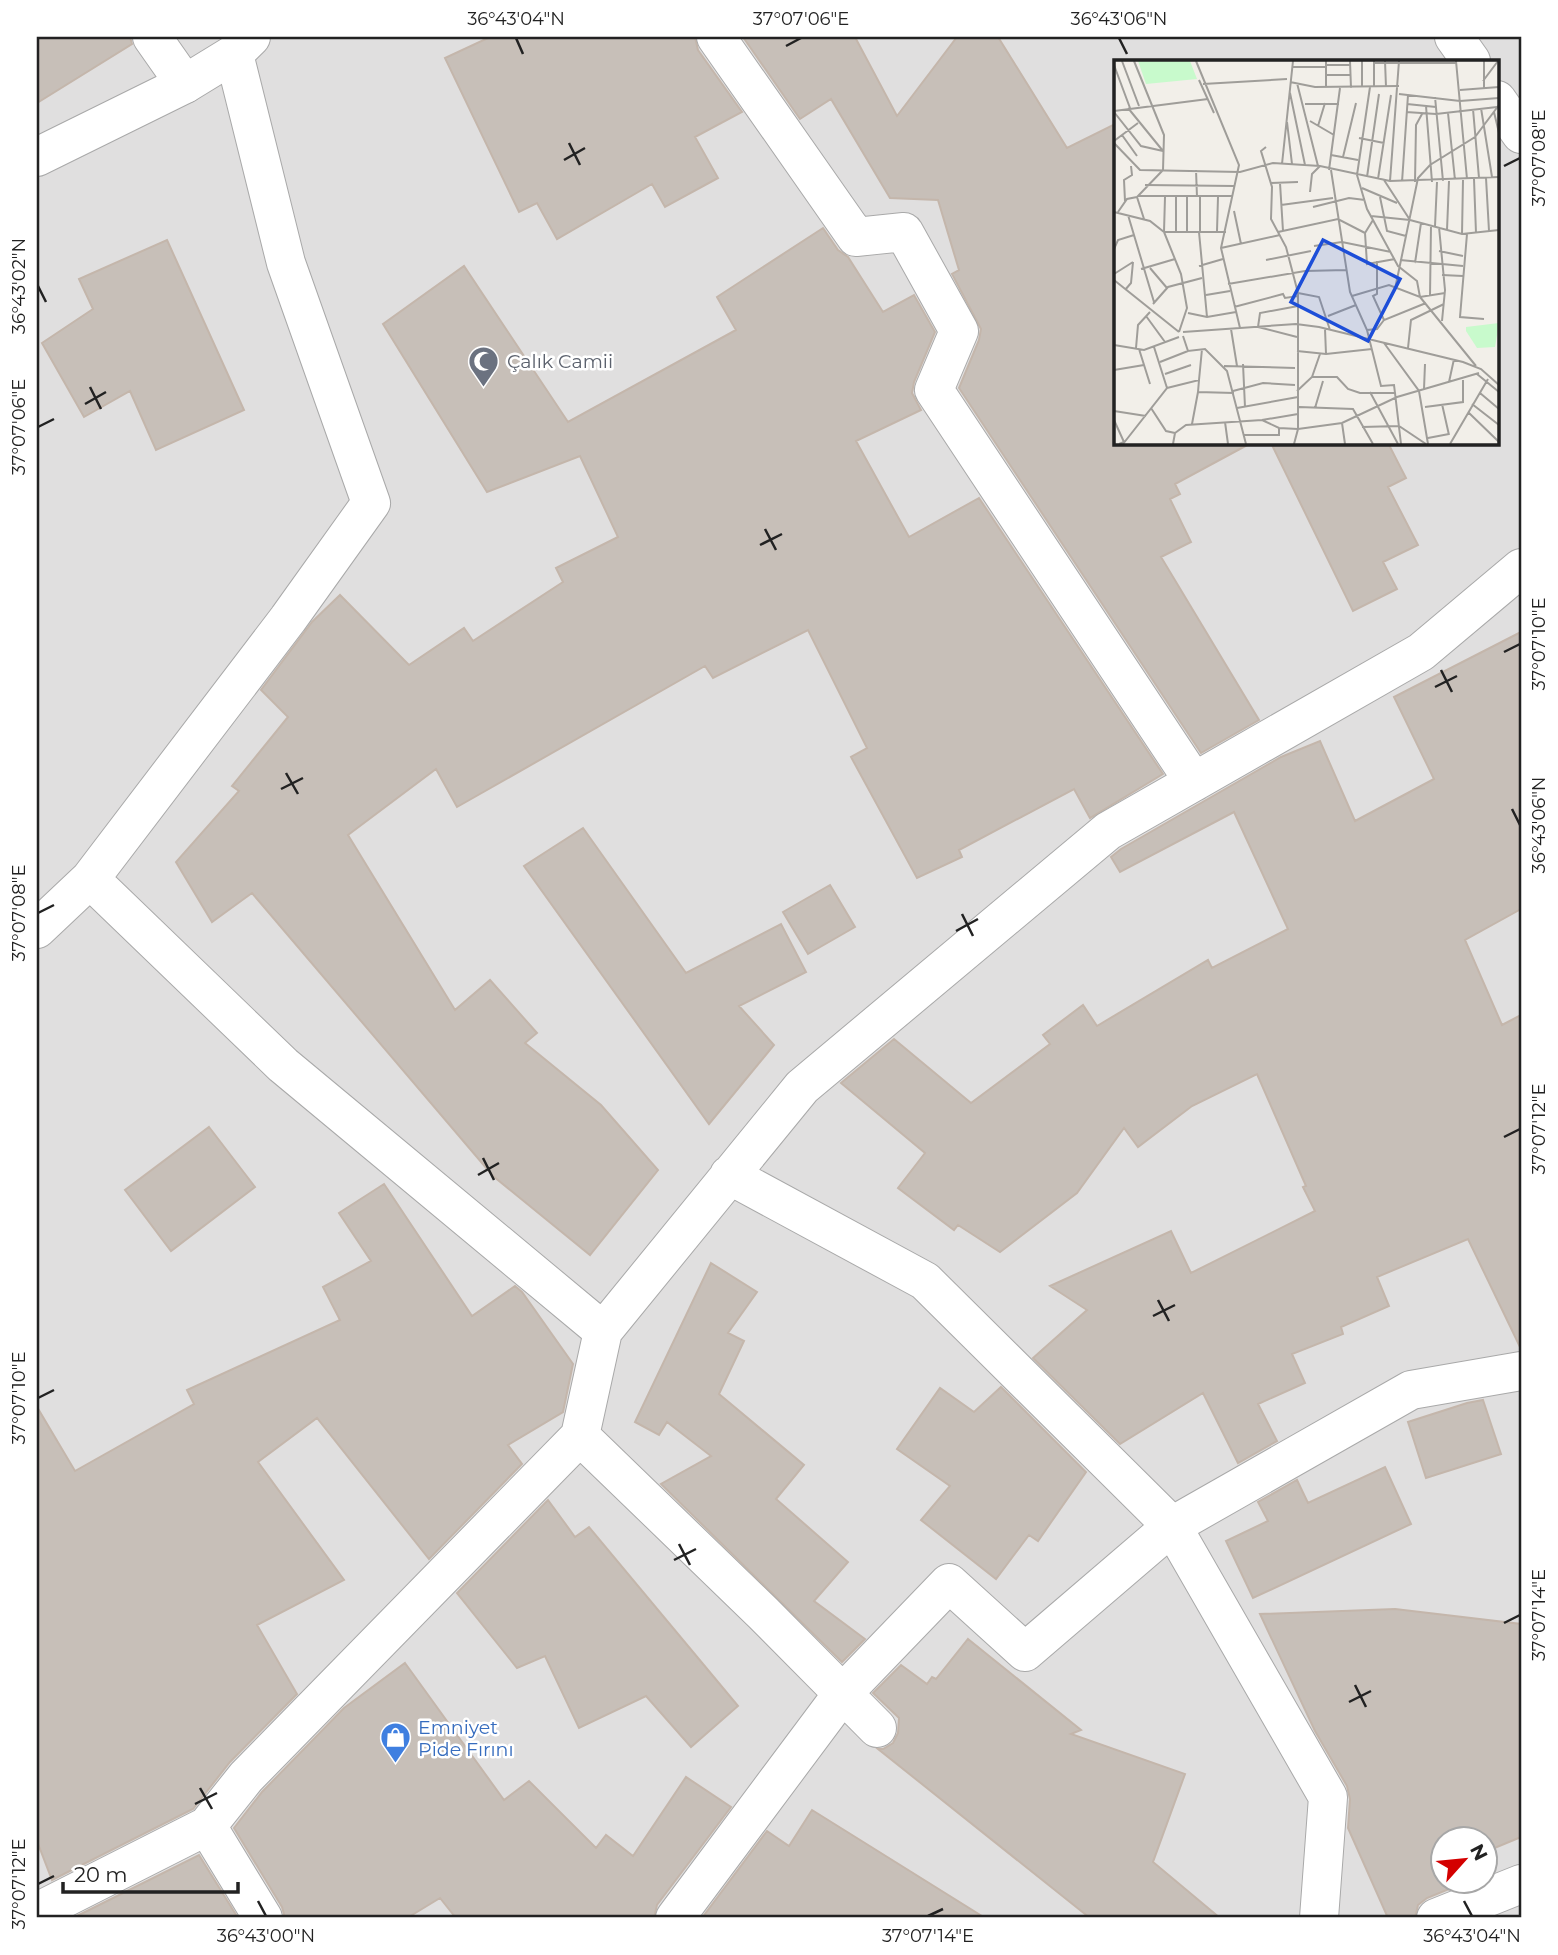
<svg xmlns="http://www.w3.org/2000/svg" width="1558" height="1955" font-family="Montserrat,sans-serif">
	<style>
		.residential { fill: #e0dfdf; fill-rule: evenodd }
		.building { fill: #c7bfb8; stroke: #c4b6ab; stroke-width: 2 }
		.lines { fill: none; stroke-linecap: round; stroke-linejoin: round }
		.minor-casing { stroke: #a9a9a9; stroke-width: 40 }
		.tertiary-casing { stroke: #a9a9a9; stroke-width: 40 }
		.minor { stroke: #fff; stroke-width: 38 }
		.tertiary { stroke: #fff; stroke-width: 38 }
		.ticks { fill: none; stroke: #222; stroke-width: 2.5 }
		.labels { text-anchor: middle; stroke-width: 5; stroke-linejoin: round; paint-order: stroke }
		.worship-label { font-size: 19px; fill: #5b616d; stroke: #fff; text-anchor: start }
		.shop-label { font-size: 19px; fill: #366cbe; stroke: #fff; text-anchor: start }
		.inset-road { fill: none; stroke: #9f9d99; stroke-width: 2 }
		.view { fill: #1d4ed8; fill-opacity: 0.15; stroke: #1d4ed8; stroke-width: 3.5 }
		.inset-edge { fill: none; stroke: #222; stroke-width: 3.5 }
		.neatline { fill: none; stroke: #222; stroke-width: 2.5 }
		.ticks-label { font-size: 18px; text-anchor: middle; fill: #222 }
	</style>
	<rect width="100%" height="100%" fill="#f2efe9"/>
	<path class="residential" d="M37,37H1521V1918H37ZM1115,61H1497V443H1115ZM1442,1840H1484V1882H1442Z"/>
	<path class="building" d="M37,37H130L132,44L37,103Z
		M490,37H695L698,50L742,112L695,137L718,178L665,207L652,184L557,239L537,203L519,212L445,58Z
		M743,37H855L897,116L957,37H998L1067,148L1115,124V443H1251L1175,484L1180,494L1170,499L1191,542L1161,557L1259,720L1201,753L959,388L979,340L981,329L952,274L959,270L938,200L890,198L831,99L800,119Z
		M823,228L838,250L848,257L883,312L914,295L935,332L914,382L912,393L921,410L856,441L909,537L979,498L1163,774L1090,818L1074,789L959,850L962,857L917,878L851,757L867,748L808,630L713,678L705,666L457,807L436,769L348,835L455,1010L490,980L537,1033L525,1043L601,1105L658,1170L590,1255L493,1176L252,893L212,922L176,862L239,791L232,786L288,717L261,690L312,622L340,595L409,665L464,628L473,641L563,582L556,568L618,537L580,456L487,492L383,324L464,266L568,422L736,330L717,297Z
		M167,240L244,410L156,450L130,391L84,417L42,343L93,309L79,279Z
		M1271,443H1388L1406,478L1388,487L1418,545L1383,562L1397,589L1353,611Z
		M1521,632V909L1465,940L1502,1025L1521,1015V1349L1468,1239L1377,1277L1389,1306L1341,1327L1343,1334L1292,1354L1305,1383L1258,1404L1277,1441L1238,1463L1203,1393L1120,1444L1033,1358L1087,1310L1050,1286L1171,1231L1191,1273L1315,1211L1303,1187L1306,1186L1257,1074L1192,1106L1138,1147L1124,1128L1077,1193L1000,1252L958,1225L954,1230L898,1188L925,1153L841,1083L894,1039L971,1103L1050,1044L1043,1035L1083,1005L1097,1026L1208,960L1212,968L1288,929L1234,812L1120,872L1111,857L1121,849L1281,757L1320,741L1355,821L1434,779L1394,697Z
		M583,828L686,973L781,924L806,972L739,1006L774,1045L709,1124L524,866Z
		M830,885L855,927L808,954L783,912Z
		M209,1127L255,1187L171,1251L125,1190Z
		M384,1184L472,1316L515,1286L522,1292L573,1364L563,1412L508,1445L522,1464L429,1559L317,1418L258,1462L344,1580L257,1625L297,1694L230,1762L193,1809L52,1880L37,1841V1407L75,1471L194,1404L187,1390L340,1320L323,1287L371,1261L339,1213Z
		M711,1263L757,1292L728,1333L744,1341L719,1394L804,1465L776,1499L848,1562L814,1601L865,1639L842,1662L661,1484L711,1456L667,1422L659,1435L635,1422Z
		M1001,1387L1086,1472L1038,1541L1029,1535L996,1579L921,1520L950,1486L897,1449L940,1388L974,1412Z
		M1483,1400L1501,1454L1426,1478L1408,1422L1467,1403Z
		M1385,1467L1411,1524L1253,1598L1226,1541L1268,1521L1258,1502L1297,1480L1308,1503Z
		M548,1500L575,1537L589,1527L738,1706L691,1747L646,1696L579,1728L545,1656L517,1668L457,1593Z
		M1395,1609L1521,1624V1837L1485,1852V1839H1443V1881L1466,1882L1427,1898L1418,1905L1415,1918H1388L1348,1828L1350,1799L1347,1786L1315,1731L1260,1614Z
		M968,1639L1081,1730L1071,1734L1185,1774L1153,1862L1220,1918H1090L878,1749H883L893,1743L898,1733L899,1718L873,1693L901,1665L927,1684L932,1677L936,1679Z
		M405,1663L504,1800L529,1781L596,1848L606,1835L633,1856L686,1777L731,1807L657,1905L654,1918H456L440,1898L407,1918H285L282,1907L234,1828L262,1792L344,1708Z
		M812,1810L985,1918H702L767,1831L789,1846Z
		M199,1855L238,1918H73Z"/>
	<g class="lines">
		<defs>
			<path id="minor" d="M152,37L185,84
				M716,37L856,237L904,232L959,331L934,390L1194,782
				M1454,37L1471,61
				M1497,100L1521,134
				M90,879L283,1065L603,1331
				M37,929L90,879L288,619L371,503L286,263L234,54
				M729,1175L925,1281L1172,1526L1328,1797L1319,1918
				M580,1436L763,1613L877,1728
				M207,1826L263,1918
				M37,1912L207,1826L246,1777L580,1436L603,1331L802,1087L1108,831L1421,652L1521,568
				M675,1918L843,1693L949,1583L1025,1652L1172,1526L1411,1390L1521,1371"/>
			<path id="tertiary" d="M37,157L185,84L234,54L251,37
				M1436,1918L1521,1884"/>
		</defs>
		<use href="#minor" class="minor-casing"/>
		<use href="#tertiary" class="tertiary-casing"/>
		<use href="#minor" class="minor"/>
		<use href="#tertiary" class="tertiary"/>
	</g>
	<path class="ticks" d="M516,38L523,54M1119,38L1127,54M786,46L801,38M569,143L580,165M564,160L585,148M1504,166L1520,158M38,286L46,302M90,387L101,409M85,404L106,392M38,427L54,419M765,529L776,550M760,545L782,534M1504,652L1520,644M1441,670L1452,692M1435,687L1457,676M286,773L298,794M281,789L303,778M1512,809L1520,825M38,913L54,905M962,914L973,936M956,931L978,919M1504,1137L1520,1129M483,1158L494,1180M478,1175L499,1163M1158,1300L1169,1321M1153,1316L1175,1305M38,1398L54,1390M679,1544L690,1565M674,1560L696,1549M1504,1623L1520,1615M1355,1685L1366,1707M1349,1702L1371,1691M200,1788L212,1809M195,1804L217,1793M38,1884L54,1876M258,1901L266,1916M1464,1901L1472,1916M928,1916L943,1909"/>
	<defs>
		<symbol id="mosque-pin" viewBox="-11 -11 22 30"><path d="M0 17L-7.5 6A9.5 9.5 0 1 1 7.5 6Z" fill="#6b7280" stroke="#fff"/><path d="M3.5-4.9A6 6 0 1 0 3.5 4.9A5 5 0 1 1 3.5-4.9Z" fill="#fff"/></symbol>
		<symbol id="shop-pin" viewBox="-11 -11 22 30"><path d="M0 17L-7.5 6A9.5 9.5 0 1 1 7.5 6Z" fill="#3f7fe0" stroke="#fff"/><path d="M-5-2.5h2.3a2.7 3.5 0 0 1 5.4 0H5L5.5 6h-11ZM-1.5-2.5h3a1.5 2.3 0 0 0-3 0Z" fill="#fff"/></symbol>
	</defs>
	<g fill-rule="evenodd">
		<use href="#mosque-pin" x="466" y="344" width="35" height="47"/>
		<use href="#shop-pin" x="378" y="1720" width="35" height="47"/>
	</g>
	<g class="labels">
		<g class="worship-label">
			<text x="507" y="368">Çalık Camii</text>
		</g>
		<g class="shop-label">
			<text x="418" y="1734">Emniyet<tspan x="418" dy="22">Pide Fırını</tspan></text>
		</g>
	</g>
	<g transform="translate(1114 60)">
		<rect width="385" height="385" fill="#f2efe9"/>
		<path d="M24,1H76L83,19L32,24ZM385,263L381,287L363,288L352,271V267Z" fill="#c8facc"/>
		<path class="inset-road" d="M8,1L25,46M20,1L50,75L49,110L23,137L30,159M82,1L125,105L107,188L126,268M236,1L237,28M260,1V27M271,1L272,27M342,1L353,119M260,3H342M0,5L16,48M212,5H237M179,7H212M212,15H237M85,20L100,53M369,21L384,1M176,22L201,27L285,26M183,23L204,106M89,24L173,19M248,27V1M256,27L243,115L253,149L284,206L303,221L306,237L362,306M212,28V1M370,29V1M346,30L385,27M176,33L191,105M285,34L346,41L385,38M321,37L329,121M191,44H225M293,44L322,47M312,46L318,122M14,48L49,91M367,48L378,117M359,49L365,118M0,51L94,39M0,52L27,86L49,91M292,52L322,54L383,47M380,52L385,73M334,53L341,120M196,61L220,75M173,62L178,104M204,66L211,43M8,75L23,96M245,78L270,83M0,81L24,63M0,83L26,110L126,112L159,103L206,106L276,121L385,117M152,87L147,91L158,127L157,159L172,187L184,233V369L180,384M217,95L244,100M229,97L242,43M168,104L179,1M82,110L83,137M215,110L226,28M217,110L236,232L253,270L267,326L280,325L281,333M253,117L265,34M372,118L375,171M264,119L277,35M360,119L362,173M270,120L296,160M276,121L285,1M288,122L294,35M301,122L302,65L308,54M157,123L184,122M166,123L169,171M31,125L120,126M248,128L283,143M196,132L198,114L206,106M24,136H118M62,136V172M51,137L50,172L67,214L73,248L65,272M73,137V172M86,137V172M266,137L273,171L292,176M11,141L10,120L18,115L17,106M167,145L219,138M199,147L235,138L251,140M120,151L127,184M0,152L36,161L50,172H112M4,152L13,139L23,137M14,155L40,242M257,156L296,160L348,174L385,170M259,160L251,173L253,204L281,199M321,166L323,122M325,167L331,230L328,261M333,170L335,121M103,171L104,137M85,172L93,257M164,172L224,159L251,173M348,174L349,120M353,174L346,257L370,259M200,186L228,182L277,192M107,188L166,175M0,189L4,180L20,175M325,191L349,196M152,200L197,191M286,200L349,206M263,201V234L259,236L270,260M301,203L307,163M85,206L109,199M36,208L53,228M27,209L61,199M0,214L19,202M328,215L349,216M0,220L65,272M114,224L191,211L232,210M281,229L304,118L316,105L361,77L385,45M11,230L17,223L19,202M184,233L205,237L216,270M92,235L116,231M238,236L275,225L306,237L331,233M316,236L317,165M39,244L54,227L88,218M120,247L169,234L171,238L184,236M74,253L93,257L122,252M32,256L51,282M214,256L242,245M117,269L123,306M211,269L212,294M253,270L263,269L270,260L312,243M69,272L182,264L205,267L349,302L367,309L385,325M69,276L74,291L91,289L113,311L132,384M183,277L144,267L146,253L184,246M270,283L305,331L314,384M0,285L30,290L65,277M22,288L24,265L36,252M294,288L297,260L330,244M25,289L36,324M183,291L212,294L258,289M46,302L74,291M129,304L131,347M110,306L181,308M0,310L30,305M51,314L77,305M363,314L385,332M198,317H223L234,329L246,333H281L287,384M85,320L88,289M335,322L340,299M53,328L85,320L84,332L120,333M310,329L311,304M119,331L149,323L181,325M183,331L198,317L206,294M256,332L284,384M366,333L385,349M328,344L335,375M358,344L385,365M185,347L239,349L259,384M311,347L349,342V320M37,348L52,371L61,373M123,348L184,337M201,348L209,321M0,351L32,356M354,352L385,382M0,360L10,382L5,384M148,360L184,354M111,362L114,384M228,363L231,384M78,364L84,332M248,367L285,366L312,384M129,375H165V368M314,378L335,374M9,384L53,328L40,287M59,384L61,373L72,365L148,360L165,368L184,369L228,363L283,337L365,313M336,384L374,319"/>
		<path class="view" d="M209,180L286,219L254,281L177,242Z"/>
		<rect width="385" height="385" class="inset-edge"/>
	</g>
	<rect width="1558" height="1955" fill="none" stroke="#ffffff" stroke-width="77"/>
	<g transform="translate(1464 1860) rotate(63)"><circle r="33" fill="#ffffff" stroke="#a7a7a7" stroke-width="2"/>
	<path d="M0-5L12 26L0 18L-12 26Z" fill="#d40000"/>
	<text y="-10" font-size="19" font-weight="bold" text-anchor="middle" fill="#222222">N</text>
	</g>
	<path d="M63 1882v10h175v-10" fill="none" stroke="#222222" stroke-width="3.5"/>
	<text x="74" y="1882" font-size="21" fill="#222222" stroke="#ffffff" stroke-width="5" paint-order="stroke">20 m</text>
	<rect x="38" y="38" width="1482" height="1878" class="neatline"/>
	<g class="ticks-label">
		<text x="516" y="25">36°43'04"N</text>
		<text x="801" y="25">37°07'06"E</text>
		<text x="1119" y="25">36°43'06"N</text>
		<text transform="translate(1539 158) rotate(-90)" y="6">37°07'08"E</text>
		<text transform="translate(19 286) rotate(-90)" y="6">36°43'02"N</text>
		<text transform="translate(19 427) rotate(-90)" y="6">37°07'06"E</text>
		<text transform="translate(1539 644) rotate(-90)" y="6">37°07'10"E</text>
		<text transform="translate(1539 825) rotate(-90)" y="6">36°43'06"N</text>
		<text transform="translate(19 913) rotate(-90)" y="6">37°07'08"E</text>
		<text transform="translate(1539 1129) rotate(-90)" y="6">37°07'12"E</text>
		<text transform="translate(19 1398) rotate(-90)" y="6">37°07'10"E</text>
		<text transform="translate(1539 1615) rotate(-90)" y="6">37°07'14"E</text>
		<text transform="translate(19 1884) rotate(-90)" y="6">37°07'12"E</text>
		<text x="266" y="1942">36°43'00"N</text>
		<text x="928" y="1942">37°07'14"E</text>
		<text x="1472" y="1942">36°43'04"N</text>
	</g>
</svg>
